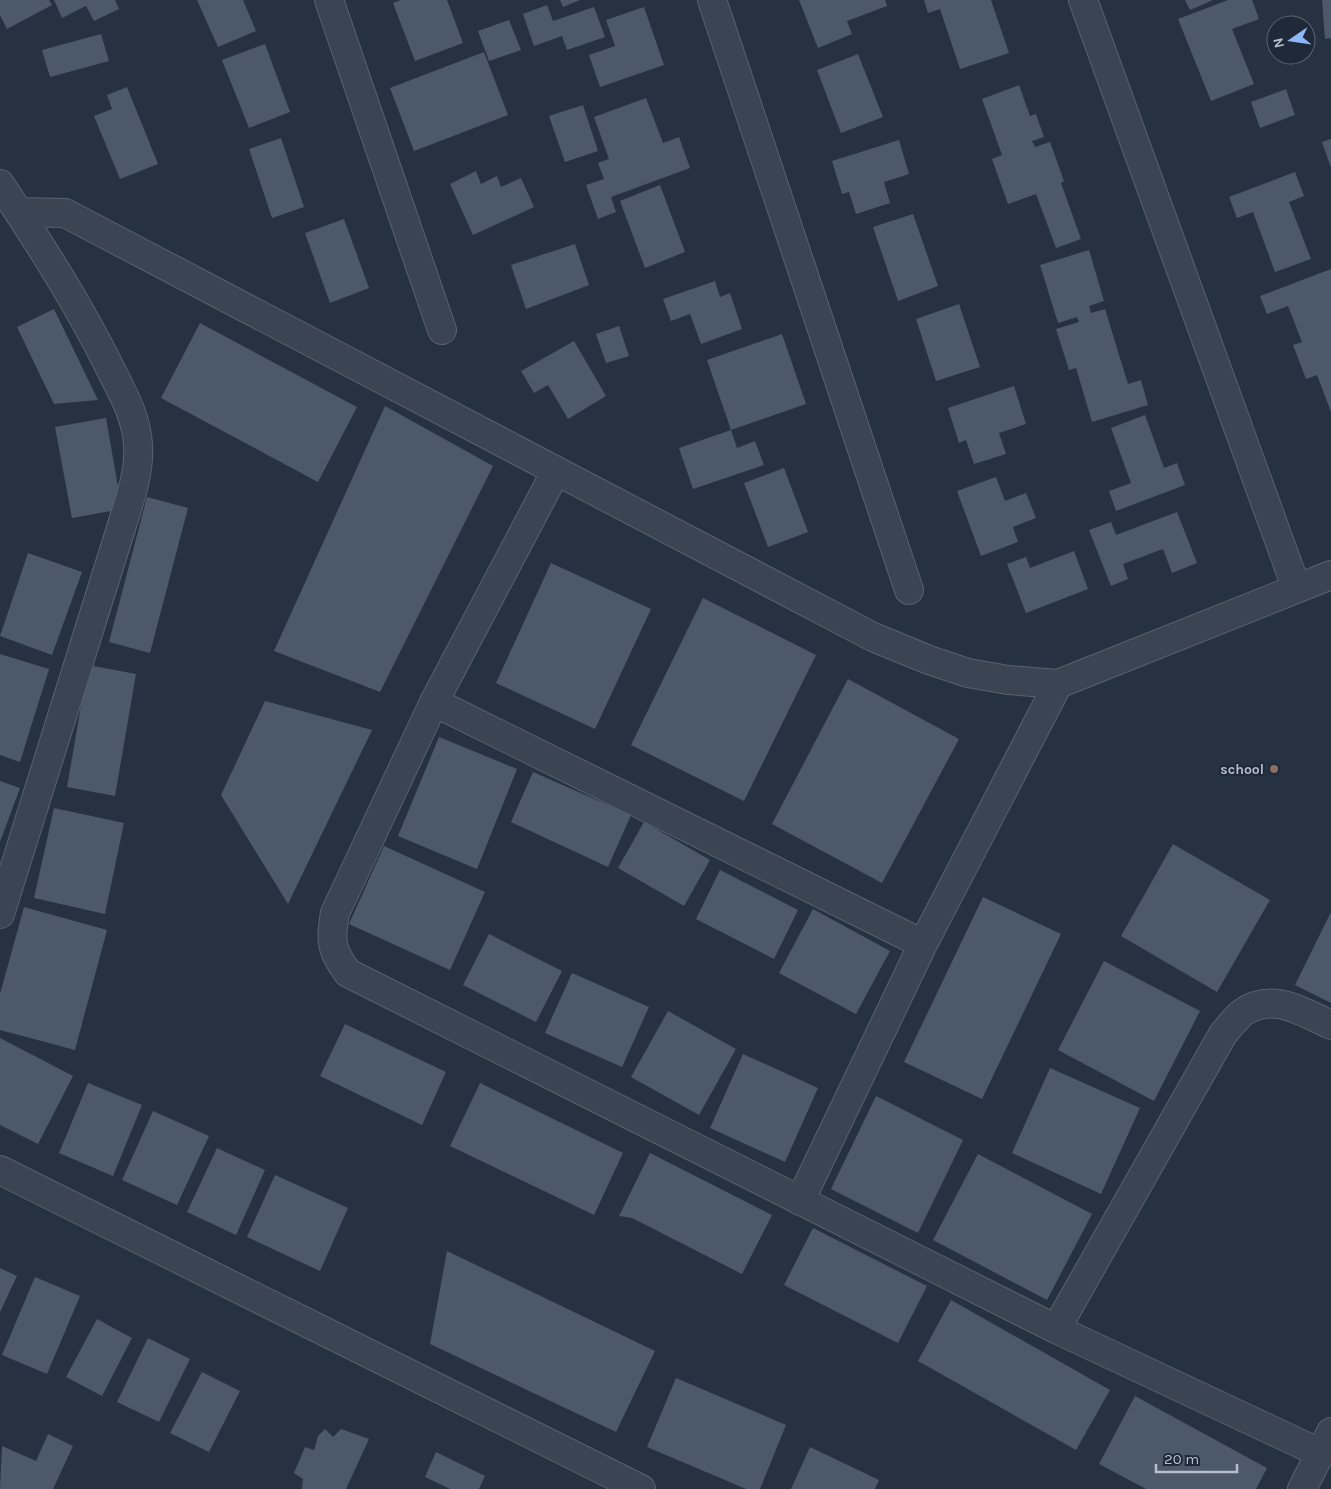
<svg xmlns="http://www.w3.org/2000/svg" width="1331" height="1489" font-family="Karla,sans-serif">
	<style>
		.building { fill: #4c596b }
		.lines { fill: none; stroke-linecap: round; stroke-linejoin: round }
		.minor-casing { stroke: #58626f; stroke-width: 30 }
		.minor { stroke: #3a4452; stroke-width: 28 }
		.education-dot { fill: #8d6e63; stroke: #1f2937; stroke-width: 2 }
		.labels { text-anchor: middle; stroke-width: 4; stroke-linejoin: round; paint-order: stroke }
		.poi-label { font-size: 14px; font-weight: bold; fill: #b7bfcc; stroke: #1f2937; text-anchor: end }
	</style>
	<rect width="100%" height="100%" fill="#263242"/>
	<path class="building" d="M0,0H49L52,5L7,29L0,15Z
		M54,0H115L119,9L94,21L86,6L62,18Z
		M197,0H243L256,31L218,47Z
		M401,0H447L463,43L415,61L393,3Z
		M560,0H580L563,7Z
		M799,0H885L887,6L847,21L852,34L818,48Z
		M924,0H991L1009,53L960,69L940,9L928,13Z
		M1185,0H1213L1190,10Z
		M1228,0H1252L1259,19L1232,29L1254,84L1211,101L1178,19Z
		M1322,0H1331V38L1325,39Z
		M547,5L553,21L594,7L605,37L567,50L562,36L534,46L523,14Z
		M644,7L664,65L600,87L589,55L615,46L606,20Z
		M509,20L521,50L489,61L478,31Z
		M101,34L109,61L50,77L42,50Z
		M265,44L290,112L249,128L222,60Z
		M484,52L508,115L414,151L390,88Z
		M858,54L883,117L841,133L817,70Z
		M1019,85L1030,116L1036,114L1044,137L1032,141L1035,147L1050,142L1064,181L1061,183L1081,239L1056,248L1036,194L1008,204L992,159L1002,155L982,99Z
		M127,87L158,164L120,179L94,116L112,109L107,95Z
		M1286,89L1295,115L1260,128L1251,102Z
		M646,98L663,143L679,137L690,168L611,197L616,212L598,219L586,185L604,179L598,163L609,159L594,117Z
		M583,105L598,151L565,162L549,116Z
		M281,138L304,207L272,218L249,149Z
		M1331,139V168L1322,142Z
		M899,140L909,174L884,182L890,203L856,214L849,192L842,194L832,161Z
		M476,171L481,184L497,176L501,187L521,178L534,207L473,235L450,184Z
		M1295,172L1304,196L1289,202L1311,259L1275,272L1253,212L1237,218L1229,197Z
		M660,185L685,252L645,268L620,201Z
		M913,214L938,286L898,301L873,227Z
		M344,219L369,288L330,303L305,233Z
		M575,244L589,285L526,309L511,265Z
		M1089,250L1104,301L1089,306L1091,313L1105,309L1128,384L1141,380L1148,405L1092,422L1076,368L1069,370L1056,329L1079,322L1077,317L1058,323L1040,265Z
		M1331,269V412L1317,375L1306,379L1293,345L1302,342L1288,306L1267,314L1260,296Z
		M715,281L720,297L730,293L742,329L701,344L690,314L671,321L663,299Z
		M959,304L980,367L936,381L916,319Z
		M54,309L98,400L54,404L17,327Z
		M200,323L357,407L318,482L161,398Z
		M619,326L629,356L606,363L596,334Z
		M782,334L806,404L731,430L707,360Z
		M574,341L606,396L568,419L548,385L534,393L521,371Z
		M1014,386L1026,424L999,433L1006,454L974,464L966,440L959,443L948,408Z
		M385,406L493,466L380,692L274,651Z
		M1145,415L1164,468L1177,463L1185,485L1116,511L1109,491L1131,483L1111,428Z
		M106,418L122,509L72,518L55,427Z
		M731,430L737,448L755,441L764,465L693,489L679,448Z
		M784,468L808,532L768,547L744,483Z
		M996,477L1005,501L1026,493L1036,518L1013,527L1018,542L981,556L957,491Z
		M147,497L188,508L150,653L109,642Z
		M1177,512L1197,563L1172,573L1163,549L1123,564L1128,579L1111,586L1089,530L1111,522L1116,535Z
		M1074,551L1088,589L1026,613L1007,564L1026,557L1030,568Z
		M28,553L82,572L52,655L0,636Z
		M551,563L651,609L595,729L496,683Z
		M703,598L816,655L744,801L631,745Z
		M0,654L49,669L20,762L0,755Z
		M88,665L136,674L115,796L67,787Z
		M848,679L959,739L882,883L772,824Z
		M265,701L372,730L288,904L221,795Z
		M439,737L517,769L477,869L398,836Z
		M533,772L631,815L608,867L511,822Z
		M0,781L20,788L0,842Z
		M54,808L124,823L105,914L34,898Z
		M644,822L710,860L684,906L618,868Z
		M1173,844L1270,900L1217,992L1121,936Z
		M384,846L485,892L450,970L349,924Z
		M720,870L798,910L774,959L696,919Z
		M983,897L1061,934L982,1099L904,1062Z
		M24,907L107,930L75,1050L0,1030V994Z
		M813,909L890,951L856,1014L779,973Z
		M1331,912V1003L1295,985Z
		M489,934L562,971L536,1022L463,985Z
		M1104,961L1200,1011L1154,1101L1058,1050Z
		M572,973L649,1007L622,1067L545,1033Z
		M668,1011L736,1049L699,1115L631,1077Z
		M345,1024L446,1072L422,1125L320,1076Z
		M0,1038L73,1076L38,1144L0,1125Z
		M743,1054L818,1088L785,1162L710,1128Z
		M1050,1068L1140,1108L1101,1194L1012,1153Z
		M88,1083L142,1105L113,1176L59,1153Z
		M480,1083L623,1153L594,1215L450,1146Z
		M876,1096L963,1140L918,1233L831,1189Z
		M153,1111L209,1136L177,1205L122,1180Z
		M217,1148L265,1170L236,1235L187,1212Z
		M650,1153L772,1215L742,1274L632,1218L619,1216Z
		M978,1154L1092,1214L1047,1300L933,1240Z
		M275,1175L348,1208L320,1271L247,1237Z
		M813,1228L927,1286L898,1343L784,1285Z
		M447,1251L655,1351L616,1432L430,1344Z
		M0,1268L17,1276L0,1312Z
		M35,1277L80,1296L47,1374L2,1355Z
		M951,1300L1110,1390L1076,1450L918,1361Z
		M97,1319L132,1338L102,1396L66,1377Z
		M148,1338L190,1359L159,1422L117,1402Z
		M202,1372L240,1391L209,1452L170,1433Z
		M676,1378L786,1425L760,1489H746L647,1447Z
		M1135,1396L1267,1468L1256,1489H1146L1099,1464Z
		M325,1429L333,1437L341,1429L369,1439L346,1489H302L303,1479L294,1473L305,1447L314,1450L318,1436Z
		M48,1434L73,1446L53,1489H0L2,1446L36,1461Z
		M810,1447L879,1480L875,1489H791Z
		M436,1452L485,1476L479,1489H450L425,1477Z"/>
	<g class="lines">
		<defs>
			<path id="minor" d="M329,0L442,330
				M712,0L909,590
				M1083,0L1296,587
				M0,184C40,244 79,305 111,370C123,394 136,416 138,444C140,472 130,499 122,525L0,914
				M19,212L65,213L873,637L929,660L968,673L1008,680L1058,684L1331,575
				M556,471L434,702L335,913C330,940 331,951 348,973L1056,1329L1320,1453
				M434,702L923,944
				M0,1170L641,1489
				M800,1201L923,944L1058,684
				M1056,1329L1223,1034C1229,1027 1235,1019 1242,1013C1272,991 1303,1012 1331,1025
				M1302,1489L1331,1432"/>
		</defs>
		<use href="#minor" class="minor-casing"/>
		<use href="#minor" class="minor"/>
	</g>
	<circle class="education-dot" cx="1274" cy="769" r="5"/>
	<g class="labels">
		<g class="poi-label">
			<text x="1264" y="774">school</text>
		</g>
	</g>
	<g transform="translate(1291 40) rotate(257)"><circle r="24" fill="#1f2937" stroke="#5c6573"/>
	<path d="M0-4L9 19L0 12L-9 19Z" fill="#8eb7fa"/>
	<text y="-8" font-size="14" font-weight="bold" text-anchor="middle" fill="#b7bfcc">N</text>
	</g>
	<path d="M1156 1464v8h81v-8" fill="none" stroke="#b7bfcc" stroke-width="2.5"/>
	<text x="1164" y="1464" font-size="15" fill="#b7bfcc" stroke="#1f2937" stroke-width="4" paint-order="stroke">20 m</text>
</svg>
